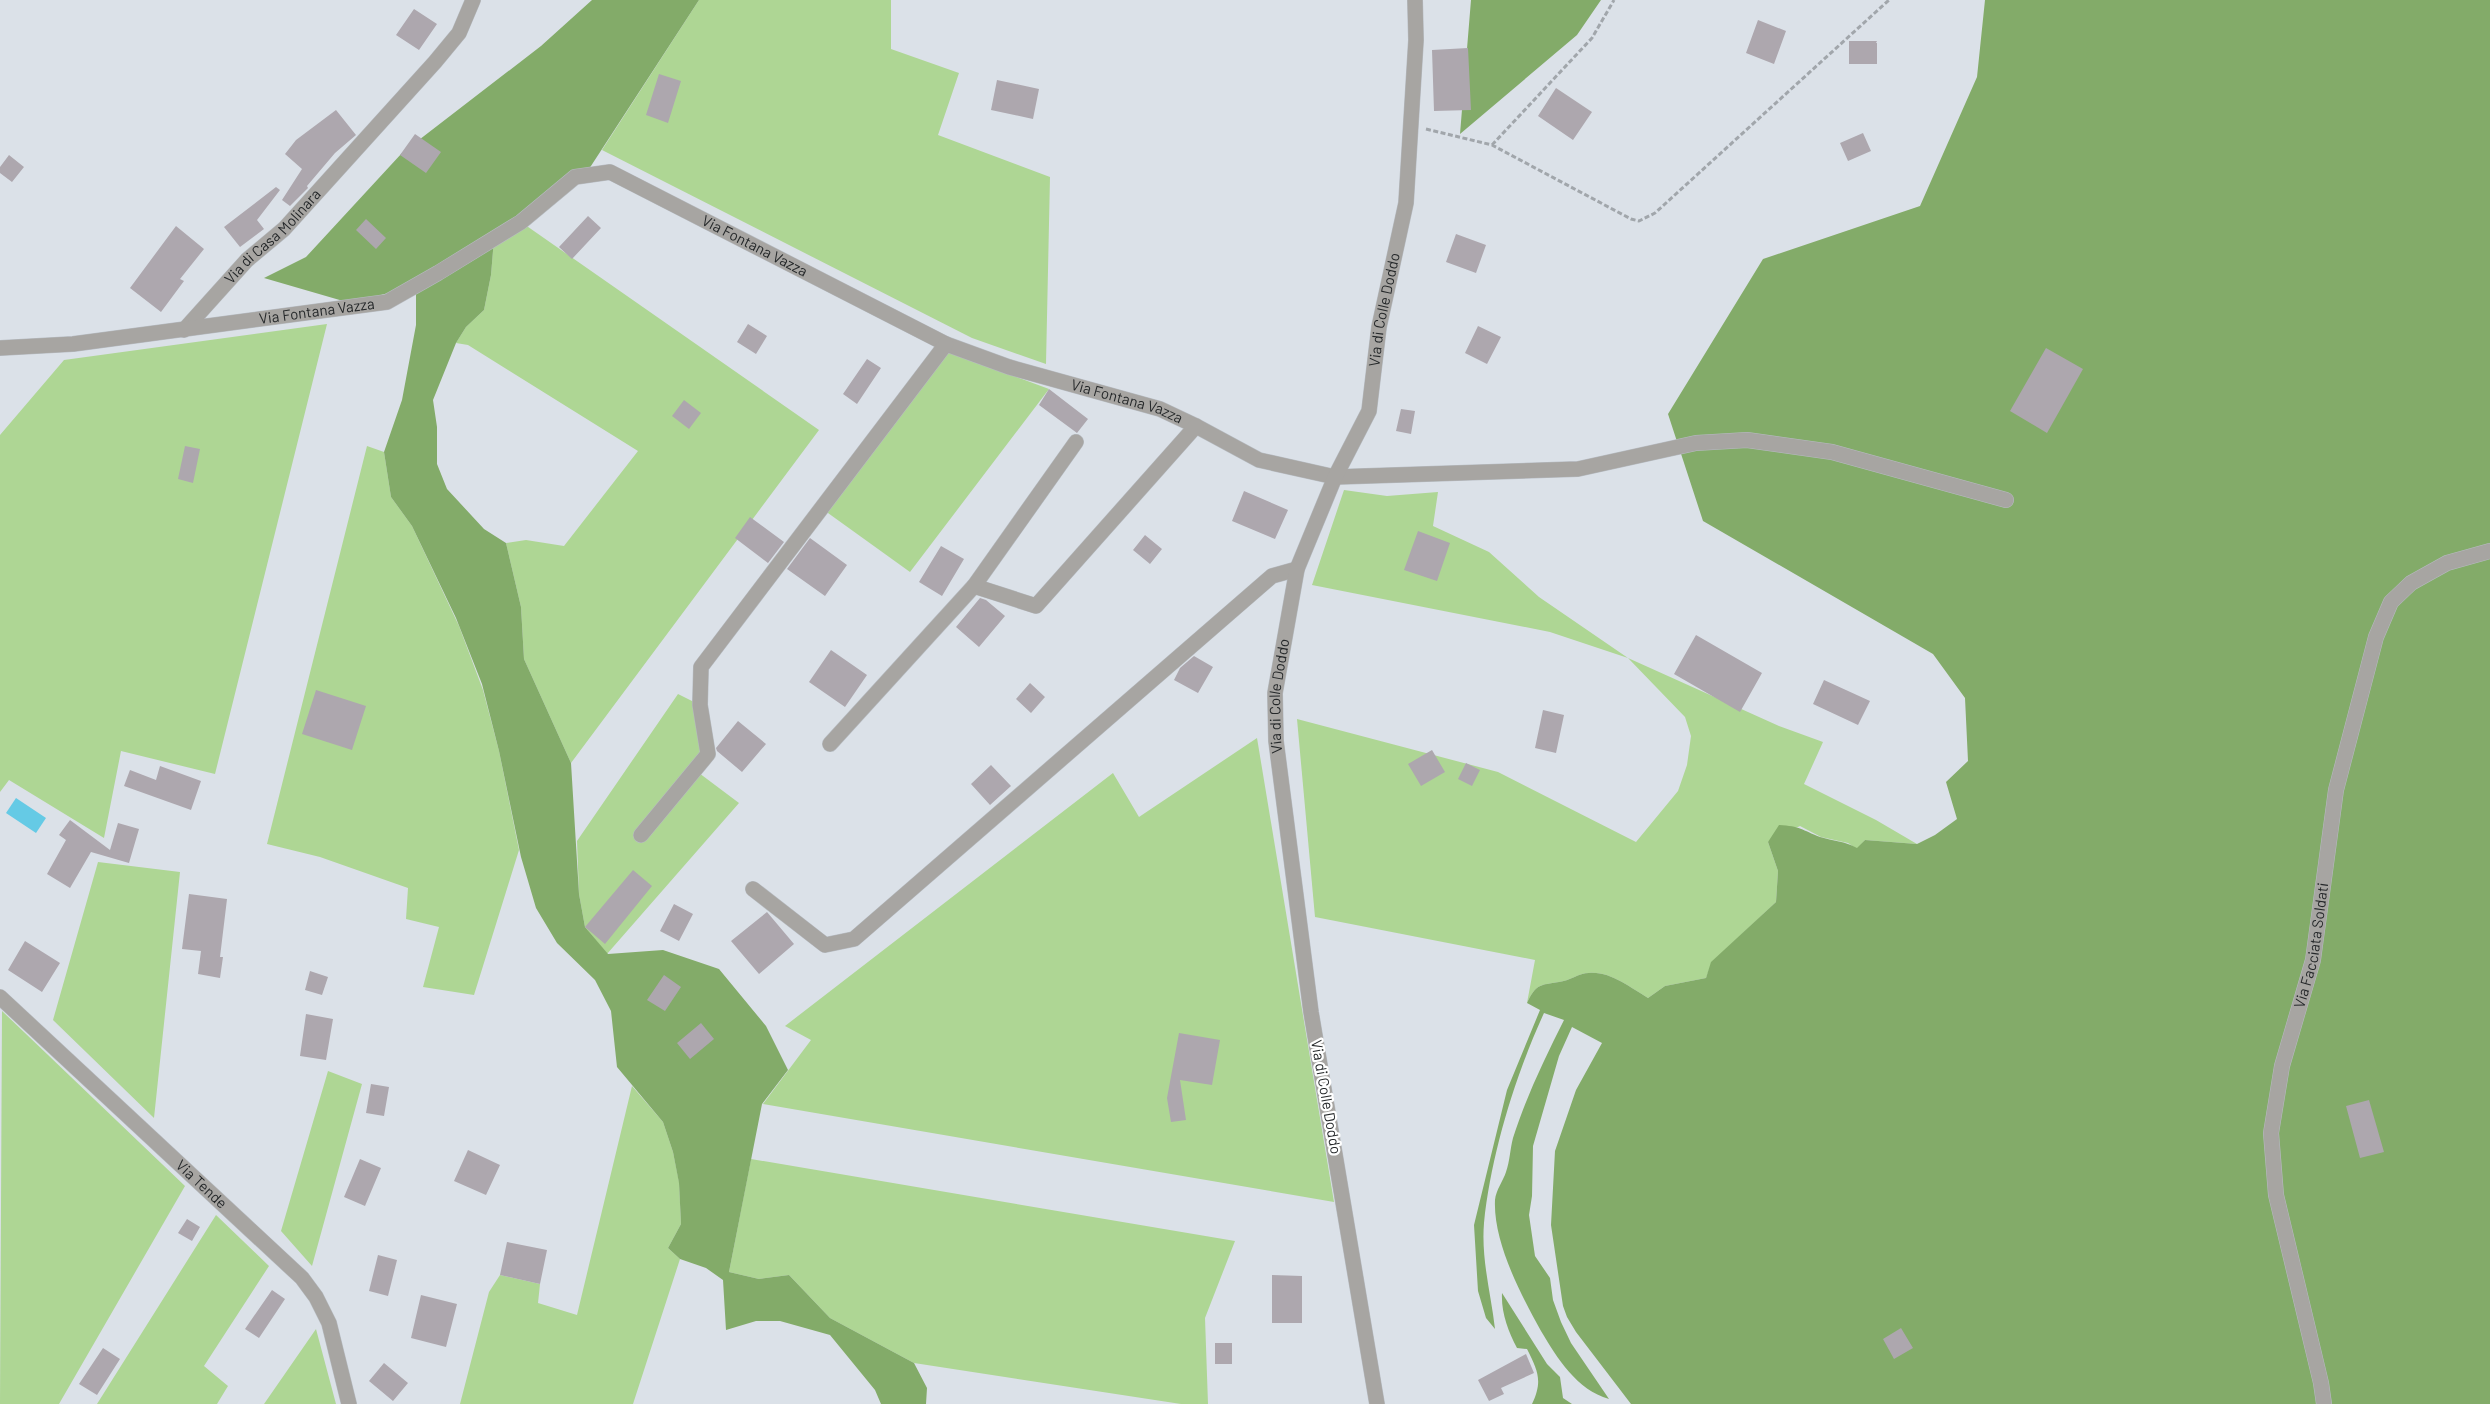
<svg xmlns="http://www.w3.org/2000/svg" width="2490" height="1404" font-family="Barlow,sans-serif">
	<style>
		.green { fill: #aed694 }
		.forest { fill: #83ab69 }
		.water { fill: #65cae5 }
		.building { fill: #ada7ae }
		.lines { fill: none; stroke-linecap: round; stroke-linejoin: round }
		.minor-casing { stroke: #b7bcc2; stroke-width: 16 }
		.path { stroke: #a1a6ab; stroke-width: 3; stroke-dasharray: 5 2.5; stroke-linecap: butt }
		.minor { stroke: #a7a5a2; stroke-width: 15 }
		.labels { text-anchor: middle; stroke-width: 4.5; stroke-linejoin: round; paint-order: stroke }
		.street-label { font-size: 15px; fill: #25282a; stroke: #fff }
	</style>
	<rect width="100%" height="100%" fill="#dbe1e8"/>
	<path class="green" d="M699,0H891V49L959,73L938,135L1050,177L1046,364L972,338L602,150Z
		M521,222L819,430L571,763L524,659L521,607L506,543L526,540L564,546L638,451L468,345L456,343L466,327L484,310L491,275L494,239Z
		M327,324L215,774L121,751L104,838L9,780L0,792V435L64,360Z
		M942,349L1049,389L910,572L821,508Z
		M367,446L384,452L391,497L412,526L459,626L483,690L499,751L519,850L474,995L423,987L439,927L406,919L408,888L320,857L267,844Z
		M1344,490L1387,496L1438,492L1433,526L1489,552L1539,597L1628,658L1779,726L1823,742L1804,784L1876,820L1917,844L1865,840L1857,849L1848,843L1821,837L1800,826L1768,842L1778,871L1776,902L1712,962L1706,978L1665,986L1648,998C1631,988 1610,971 1589,973C1579,973 1569,981 1559,982C1540,985 1536,984 1527,1003L1535,960L1315,917L1297,719L1498,772L1636,842L1678,791L1687,765L1691,736L1685,717L1628,658L1550,632L1312,585Z
		M678,694L700,705L708,754L695,770L739,803L607,954L585,927L579,894L577,841Z
		M1257,738L1334,1202L763,1104L811,1040L785,1026L1113,773L1139,817Z
		M98,862L180,872L154,1118L53,1020Z
		M2,1011L185,1186L59,1404H0Z
		M328,1071L362,1084L312,1266L281,1231Z
		M632,1086L663,1122L673,1152L679,1182L681,1224L668,1248L680,1259L633,1404H460L489,1292L500,1275L540,1284L538,1303L577,1315Z
		M751,1159L1235,1241L1205,1318L1208,1404H1181L914,1363L830,1318L789,1275L759,1279L729,1272Z
		M216,1215L269,1266L204,1366L228,1386L217,1404H97Z
		M316,1329L336,1404H264Z"/>
	<path class="forest" d="M592,0H699L589,169L494,239L491,275L484,310L466,327L456,343L433,400L437,427V464L447,489L484,529L506,543L521,607L524,659L571,763L579,894L585,927L608,954L663,950L719,969L766,1026L788,1070L762,1104L729,1272L759,1279L789,1275L830,1318L914,1363L927,1388L926,1404H881L875,1390L830,1335L780,1321H756L726,1330L723,1280L706,1268L680,1259L668,1248L681,1224L679,1183L673,1152L663,1122L617,1067L611,1011L595,980L557,943L536,908L521,857L499,751L482,684L456,618L412,526L391,497L384,452L402,400L416,325V286L350,303L264,278L306,257L402,153L541,46Z
		M1471,0H1601L1577,35L1460,134Z
		M1985,0H2490V1404H1631L1576,1332L1567,1317L1563,1306L1551,1225L1555,1151L1576,1090L1602,1043L1572,1027L1559,1056L1533,1146L1532,1196L1529,1215L1535,1256L1550,1278L1553,1300L1561,1322L1571,1343L1609,1399C1577,1390 1557,1358 1541,1331C1521,1295 1493,1242 1495,1200C1496,1190 1503,1181 1506,1172C1510,1161 1510,1149 1513,1138C1526,1097 1545,1058 1564,1020L1544,1013C1515,1076 1491,1155 1484,1223C1481,1259 1491,1294 1495,1329L1486,1318L1478,1291L1474,1225L1507,1090L1540,1010L1527,1003C1536,984 1540,985 1559,982C1569,981 1579,973 1589,973C1610,971 1631,988 1648,998L1665,986L1706,978L1711,962L1776,902L1778,871L1768,842L1779,825C1800,826 1802,830 1820,837C1833,841 1845,841 1857,848L1865,840L1917,844L1935,835L1957,819L1946,782L1968,761L1965,698L1933,654L1703,521L1668,414L1763,259L1920,206L1977,77Z
		M1502,1293L1547,1364L1560,1377L1563,1398L1572,1404H1532C1543,1381 1538,1371 1527,1349L1517,1348C1508,1331 1501,1312 1502,1293Z"/>
	<path class="water" d="M16,798L46,818L36,833L6,813Z"/>
	<path class="building" d="M414,9L437,24L419,50L396,35Z
		M1758,20L1786,31L1774,64L1746,53Z
		M1849,41H1877L1876,43H1877V64H1849Z
		M1468,48L1471,110L1434,111L1432,50Z
		M659,74L681,81L668,123L646,115Z
		M997,80L1039,89L1033,119L991,110Z
		M1556,88L1592,112L1573,140L1538,116Z
		M336,110L356,135L335,153L307,186L308,188L290,206L282,200L302,169L285,154L296,140Z
		M1863,133L1871,151L1848,161L1840,143Z
		M415,134L441,152L426,173L400,155Z
		M9,155L24,167L12,182L0,173V167Z
		M276,187L280,190L257,220L264,229L240,247L224,227Z
		M588,216L601,228L572,259L559,247Z
		M366,219L386,238L376,249L356,230Z
		M176,226L204,249L180,279L184,281L161,312L130,288Z
		M1456,234L1486,245L1476,273L1446,262Z
		M748,324L767,336L756,354L737,342Z
		M1478,326L1501,337L1487,364L1465,353Z
		M2046,348L2083,369L2047,433L2010,411Z
		M867,359L881,368L857,404L843,394Z
		M1049,389L1088,419L1077,433L1039,405Z
		M684,400L701,413L689,429L672,416Z
		M1401,409L1415,411L1411,434L1396,431Z
		M185,446L200,449L193,483L178,479Z
		M1244,491L1288,510L1275,539L1232,521Z
		M750,517L784,542L768,563L735,538Z
		M1418,531L1450,543L1437,581L1404,570Z
		M1145,535L1162,549L1150,564L1133,550Z
		M810,538L847,565L825,596L787,569Z
		M941,546L964,559L942,596L919,582Z
		M980,598L986,600L1005,616L979,647L956,627Z
		M1696,635L1762,673L1740,712L1674,674Z
		M831,650L867,675L845,707L809,682Z
		M1194,656L1213,667L1198,693L1174,680L1180,668Z
		M1824,680L1870,701L1858,725L1813,704Z
		M1030,683L1045,697L1031,713L1016,699Z
		M316,690L366,706L352,750L302,734Z
		M1543,710L1564,715L1556,753L1535,748Z
		M738,721L766,744L742,772L717,751L716,748Z
		M1432,750L1445,772L1421,786L1408,764Z
		M1466,763L1480,770L1472,786L1458,779Z
		M991,765L1011,786L990,805L971,784Z
		M160,766L201,781L191,810L124,786L130,770L156,780Z
		M70,820L110,850L118,823L139,829L129,863L91,852L70,888L47,874L66,840L59,835Z
		M633,870L652,886L605,944L585,927Z
		M189,894L227,899L220,957H223L220,978L198,974L201,951L182,949Z
		M674,904L693,914L679,941L660,931Z
		M767,912L794,944L759,974L731,941Z
		M25,941L60,963L42,992L8,970Z
		M310,971L328,977L322,995L305,990Z
		M664,975L681,987L665,1011L647,1000Z
		M306,1014L333,1019L326,1060L300,1056Z
		M701,1023L714,1039L690,1059L677,1043Z
		M1179,1033L1220,1040L1212,1085L1180,1080L1186,1120L1171,1122L1167,1098Z
		M371,1084L389,1087L384,1116L366,1113Z
		M2369,1100L2384,1152L2360,1158L2346,1106Z
		M468,1150L500,1165L486,1195L454,1181Z
		M360,1159L381,1168L365,1206L344,1197Z
		M187,1219L200,1227L192,1241L178,1233Z
		M507,1242L547,1250L540,1284L500,1275Z
		M378,1255L397,1260L388,1296L369,1291Z
		M1272,1275L1302,1276V1323H1272Z
		M272,1290L285,1299L259,1338L245,1329Z
		M421,1295L457,1304L446,1347L411,1338Z
		M1901,1328L1913,1348L1894,1359L1883,1339Z
		M1215,1343H1232V1364H1215Z
		M103,1348L120,1359L97,1395L79,1384Z
		M1526,1354L1534,1373L1501,1388L1504,1394L1489,1401L1478,1380Z
		M384,1363L408,1383L393,1401L369,1381Z"/>
	<g class="lines">
		<defs>
			<g id="minor">
				<path id="s1" d="M184,330L247,260L284,229L435,62L459,33L473,0"/>
				<path id="s2" d="M0,348L73,344L387,302L438,273L521,222L575,177L610,172L946,344L1009,367L1160,409L1196,426L1259,460L1335,477L1578,469L1696,443L1747,440L1832,452L2006,500"/>
				<path d="M974,586L1036,606L1196,426"/>
				<path d="M830,744L974,586L1076,442"/>
				<path d="M641,835L708,754L700,705L701,667L946,344"/>
				<path d="M753,889L825,945L854,939L1272,576L1297,569"/>
				<path id="s3" d="M0,997L302,1278L316,1297L329,1323L349,1404"/>
				<path id="s4" d="M1377,1404L1311,1012L1276,741L1275,693L1297,569L1335,477L1369,411L1379,327L1406,203L1416,40L1415,0"/>
				<path id="s5" d="M2324,1404L2321,1383L2276,1195L2271,1133L2282,1066L2313,960L2336,790L2376,637L2391,602L2411,583L2447,563L2490,551"/>
			</g>
		</defs>
		<use href="#minor" class="minor-casing"/>
		<path class="path" d="M1426,129L1492,145L1631,219L1639,221L1655,213L1889,0
			M1492,145L1592,38L1614,0"/>
		<use href="#minor" class="minor"/>
	</g>
	<g class="labels">
		<g class="street-label">
			<text dy="5" stroke="none"><textPath href="#s1" startOffset="129">Via di Casa Molinara</textPath></text>
			<text dy="5" stroke="none"><textPath href="#s2" startOffset="814">Via Fontana Vazza</textPath></text>
			<text dy="5" stroke="none"><textPath href="#s4" startOffset="1121">Via di Colle Doddo</textPath></text>
			<text dy="5" stroke="none"><textPath href="#s2" startOffset="319">Via Fontana Vazza</textPath></text>
			<text dy="5" stroke="none"><textPath href="#s2" startOffset="1219">Via Fontana Vazza</textPath></text>
			<text dy="5" stroke="none"><textPath href="#s4" startOffset="716">Via di Colle Doddo</textPath></text>
			<text dy="5" stroke="none"><textPath href="#s5" startOffset="469">Via Facciata Soldati</textPath></text>
			<text transform="translate(1326 1097) rotate(80)" y="5">Via di Colle Doddo</text>
			<text dy="5" stroke="none"><textPath href="#s3" startOffset="275">Via Tende</textPath></text>
		</g>
	</g>
</svg>
